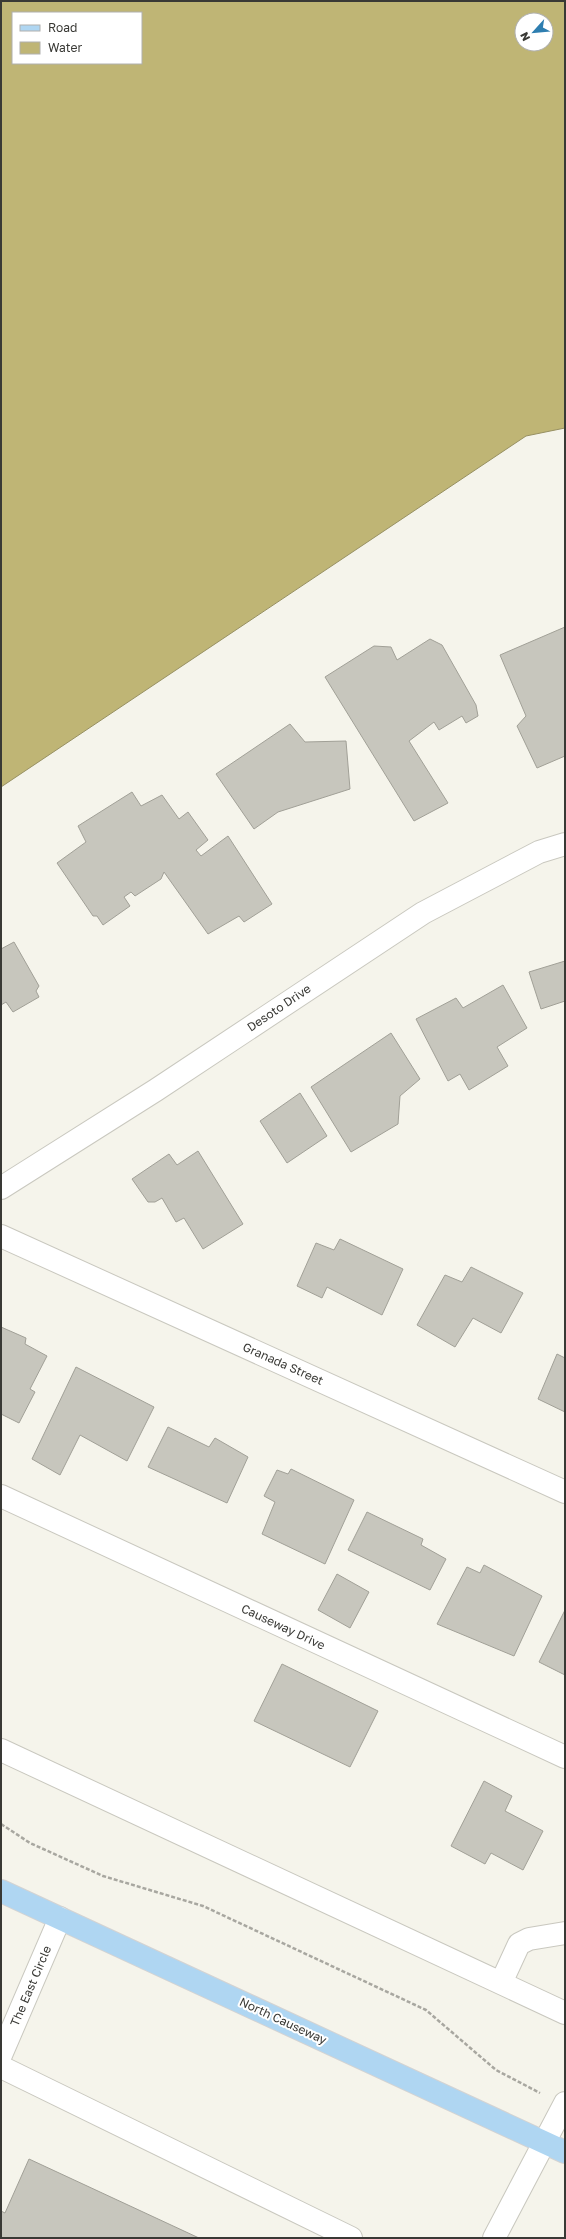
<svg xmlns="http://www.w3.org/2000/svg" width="566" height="2239" font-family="'Golos Text',sans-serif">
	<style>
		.water { fill: #bfb575; stroke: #979062; fill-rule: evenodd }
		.building { fill: #c7c6bd; stroke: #a1a097 }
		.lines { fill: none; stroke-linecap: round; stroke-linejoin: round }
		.minor-casing { stroke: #c9c8bf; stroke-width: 24 }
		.major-casing { stroke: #d3d3d3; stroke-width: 24 }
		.path { stroke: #a8a7a0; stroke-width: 2.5; stroke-dasharray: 4 2; stroke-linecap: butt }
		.minor { stroke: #fff; stroke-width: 22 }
		.major { stroke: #afd6f2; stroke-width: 22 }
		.labels { text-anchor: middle; stroke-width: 4; stroke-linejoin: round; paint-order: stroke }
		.street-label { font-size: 12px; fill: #393935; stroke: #fff }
	</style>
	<rect width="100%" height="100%" fill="#f5f4eb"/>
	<path class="water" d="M1,1H565V428L526,436L1,787ZM13,13H141V63H13ZM522,20H546V44H522Z"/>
	<path class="building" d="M565,627V756L537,768L517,726L526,716L500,655Z
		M430,639L442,645L476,705L478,716L466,723L462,716L439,730L434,722L409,741L448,803L414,821L325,677L374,646L391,647L397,660Z
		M290,724L305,742L346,741L350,789L278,812L254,829L216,774Z
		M132,792L141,806L162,795L179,819L188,812L208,840L196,850L201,856L228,836L272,904L244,922L239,916L208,934L164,872L161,879L135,896L131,892L124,897L130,906L103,925L97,916H93L57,863L86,842L78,826Z
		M14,942L39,986L36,991L39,997L13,1012L6,1002L1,1005V949Z
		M565,961V1001L541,1009L529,972Z
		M503,985L527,1028L497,1047L508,1066L469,1090L460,1074L448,1081L416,1019L456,998L463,1008Z
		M391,1033L420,1079L400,1096L398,1124L351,1152L311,1087Z
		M300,1093L327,1136L287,1163L260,1121Z
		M198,1151L243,1224L203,1249L184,1218L176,1222L162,1198L155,1202H148L132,1179L169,1154L177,1165Z
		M340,1239L403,1269L382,1315L327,1287L322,1298L297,1286L316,1243L334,1250Z
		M471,1267L523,1293L501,1333L473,1318L455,1347L417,1325L445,1275L462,1282Z
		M1,1327L26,1338L25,1344L47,1356L30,1389L35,1392L19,1423L1,1414Z
		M557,1354L565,1358V1412L538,1399Z
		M76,1367L154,1407L127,1461L80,1435L60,1475L32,1459Z
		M168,1427L209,1447L215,1438L248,1457L227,1503L148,1467Z
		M291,1469L354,1500L325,1564L262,1534L275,1502L264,1496L277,1470L288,1474Z
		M367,1512L423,1539L421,1545L446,1559L430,1590L348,1550Z
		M484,1565L542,1596L514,1656L437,1624L467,1567L480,1573Z
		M337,1574L369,1592L350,1628L318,1610Z
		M565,1610V1675L539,1662Z
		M282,1664L378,1711L350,1767L254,1721Z
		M484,1781L512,1796L505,1811L543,1831L523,1870L491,1853L485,1864L451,1846Z
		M29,2159L199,2238H1V2211L5,2213Z"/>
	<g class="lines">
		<defs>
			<path id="minor" d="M1,1188L156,1090L423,913L539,852L565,844
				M1,1236L565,1492
				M1,1496L565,1757
				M1,1750L565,2013
				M501,1983L519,1944L529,1939L565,1933
				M1,2055L60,1918
				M1,2067L351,2238
				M494,2238L565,2103"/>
			<path id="major" d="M1,1891L565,2152"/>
		</defs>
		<use href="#minor" class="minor-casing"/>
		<use href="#major" class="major-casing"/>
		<path class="path" d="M1,1824L30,1843L103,1876L203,1906L426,2010L496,2070L540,2093"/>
		<use href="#minor" class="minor"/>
		<use href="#major" class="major"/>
	</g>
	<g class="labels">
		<g class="street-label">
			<text transform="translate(279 1008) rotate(-34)" y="4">Desoto Drive</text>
			<text transform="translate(283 1364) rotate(24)" y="4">Granada Street</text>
			<text transform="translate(283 1627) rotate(25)" y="4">Causeway Drive</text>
			<text transform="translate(31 1986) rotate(-67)" y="4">The East Circle</text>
			<text transform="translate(283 2021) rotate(25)" y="4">North Causeway</text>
		</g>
	</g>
	<rect width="566" height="2239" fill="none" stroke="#393935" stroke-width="4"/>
	<rect x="12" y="12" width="130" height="52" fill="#ffffff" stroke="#b0b0ae"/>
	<rect x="20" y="25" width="20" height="6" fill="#afd6f2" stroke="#b0b0ae"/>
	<text x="48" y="32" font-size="12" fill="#393935">Road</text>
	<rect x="20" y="42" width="20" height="12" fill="#bfb575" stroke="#b0b0ae"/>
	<text x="48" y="52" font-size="12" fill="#393935">Water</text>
	<g transform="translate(534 32) rotate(243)"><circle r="19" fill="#ffffff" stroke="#b0b0ae"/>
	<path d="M0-3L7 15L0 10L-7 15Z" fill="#2e7eb0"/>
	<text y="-6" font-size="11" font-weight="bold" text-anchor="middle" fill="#393935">N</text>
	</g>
</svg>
